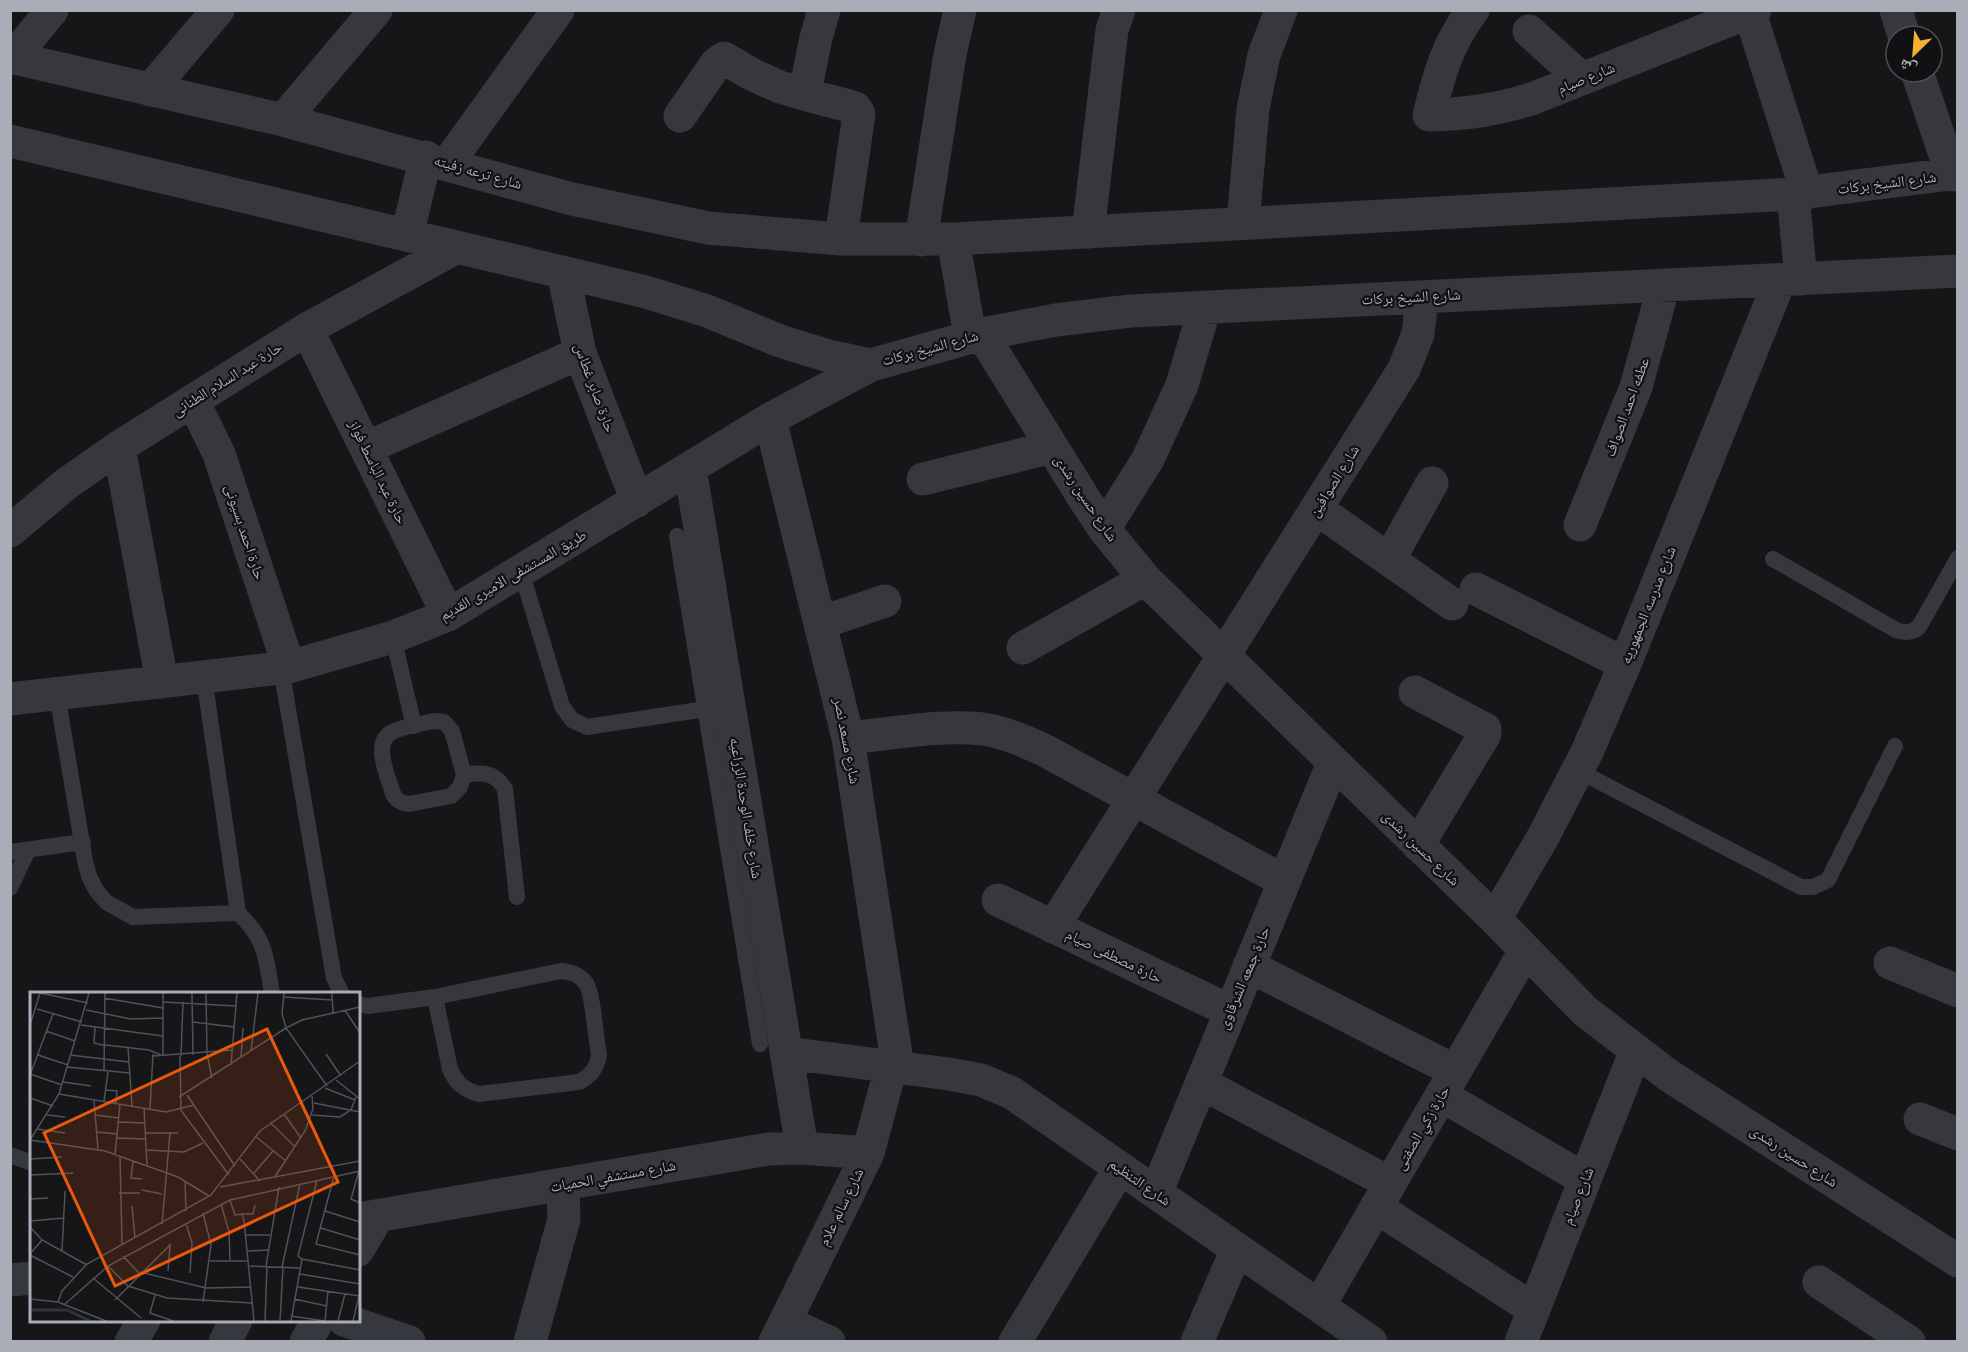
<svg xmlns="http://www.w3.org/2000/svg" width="1968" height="1352" font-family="'Archivo Narrow','Noto Naskh Arabic',sans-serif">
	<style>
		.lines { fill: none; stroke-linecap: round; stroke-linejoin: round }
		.service { stroke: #37383d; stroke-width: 16 }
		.minor { stroke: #37383d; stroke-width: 33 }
		.labels { text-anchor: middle; stroke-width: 4.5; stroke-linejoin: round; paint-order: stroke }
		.street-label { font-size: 15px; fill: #a8adb8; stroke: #111113 }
		.inset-river { fill: none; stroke: #2c353c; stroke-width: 3 }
		.inset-road { fill: none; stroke: #505258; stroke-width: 1.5 }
		.view { fill: #e8590c; fill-opacity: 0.15; stroke: #e8590c; stroke-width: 3 }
		.inset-edge { fill: none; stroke: #a8adb8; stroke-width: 3 }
	</style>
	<rect width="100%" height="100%" fill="#161618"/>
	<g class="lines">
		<path class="service" d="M677,536L760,1044
			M1773,559L1896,630C1905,633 1911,633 1919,627L1958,558
			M521,571L562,706L572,720L587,727L706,709
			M393,637L414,726
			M281,668L334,978L342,994
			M204,677L238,913C266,939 266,957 272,994
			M57,694L85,861L89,876L96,890L106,902L133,917L238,913
			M434,721L444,722L452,731L464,775L460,787L451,796L409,804C401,803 397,801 393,794C389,778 371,743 392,732C404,726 421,724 434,721Z
			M1577,770L1801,887H1813L1828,880L1895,746
			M464,775C483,772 495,772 505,789L517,897
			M10,852L83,842
			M10,888L28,850
			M358,1004L368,1006L435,997L561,971C571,972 579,974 586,983C593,993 596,1040 599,1055C597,1068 591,1076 579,1082L479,1094C464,1090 456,1083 450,1069L435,997
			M10,1155L32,1163"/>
		<path class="minor" d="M824,10L816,38L805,92L807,95L849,106L855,108L859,114L841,239
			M1473,10C1447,44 1439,75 1429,115C1467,114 1497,110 1534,98L1755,10
			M1896,10L1904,36
			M1750,13L1807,193
			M1529,31L1582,79
			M10,57L283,120L572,199L708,228L841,239H953L1793,194L1958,173
			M13,58L52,10
			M1917,72L1952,175
			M150,90L218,10
			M680,116L716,64L724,58L753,75L780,87L807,95
			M283,120L376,10
			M10,141L646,292L707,311L780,341L825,355L871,365
			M448,163L558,10
			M1793,194L1801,279
			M1243,223L1253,109L1264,55L1281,10
			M1088,232L1112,30L1119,10
			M407,235L426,157
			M953,239L970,336
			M921,240L950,54L960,10
			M563,272L580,353L637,501
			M307,329L448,615
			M982,334L1085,500L1104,529L1145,579L1495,919L1585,1011L1668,1075L1958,1261
			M193,401L219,454L289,667
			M770,419L848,738L898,1068
			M119,447L162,682
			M366,448L580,353
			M690,468L802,1148
			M923,479L1052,447
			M1317,509L1452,604
			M1580,525L1636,387L1664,285
			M1104,529L1148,459L1182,385L1205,307
			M10,531L66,484L119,447L307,329L457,247
			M1389,560L1432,483
			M1476,589L1625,664
			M820,623L885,601
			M1023,648L1145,579
			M1415,692L1481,727L1485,729V734L1418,845
			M10,699L289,667L393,637L448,615L770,419L871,365L982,334L1056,320L1130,311L1958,271
			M848,738C892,734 939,724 983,729C1004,732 1024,741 1044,750L1284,881
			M998,900L1230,1011
			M1495,919L1543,837L1587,752L1625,664L1780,280
			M1053,927L1404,369L1418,334L1422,297
			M1890,963L1958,991
			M1249,966L1455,1071
			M787,1053L949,1074L981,1080L1012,1093L1371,1342
			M1201,1083L1390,1183
			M1441,1095L1584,1179
			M1920,1119L1958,1134
			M1156,1193L1333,763
			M1376,1207L1533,1309
			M358,1219L769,1149L802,1148L868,1153
			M358,1250L378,1216
			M10,1280L32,1278
			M1819,1282L1909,1342
			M1319,1306L1525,951
			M344,1320L409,1342
			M785,1322L829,1342
			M131,1342L144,1320
			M225,1342L236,1320
			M306,1342L318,1320
			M530,1342L564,1219L563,1184
			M775,1342L868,1153L891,1067
			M1015,1342L1120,1168
			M1197,1342L1237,1249
			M1521,1342L1636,1050"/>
	</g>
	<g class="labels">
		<g class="street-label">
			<text transform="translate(1586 78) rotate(-22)" y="5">شارع صيام</text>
			<text transform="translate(478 172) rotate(16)" y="5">شارع ترعه زفيته</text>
			<text transform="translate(1887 183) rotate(-7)" y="5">شارع الشيخ بركات</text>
			<text transform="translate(1411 297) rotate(-3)" y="5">شارع الشيخ بركات</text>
			<text transform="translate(930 348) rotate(-15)" y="5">شارع الشيخ بركات</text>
			<text transform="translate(227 379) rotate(-32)" y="5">حارة عبد السلام الطنانى</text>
			<text transform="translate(595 388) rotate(70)" y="5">حارة صابر غطاس</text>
			<text transform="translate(1627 407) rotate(-70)" y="5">عطفه احمد الصواف</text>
			<text transform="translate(378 472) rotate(64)" y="5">حارة عبد الباسط فواز</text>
			<text transform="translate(1334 481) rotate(-58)" y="5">شارع الصوافين</text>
			<text transform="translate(1086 498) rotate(56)" y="5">شارع حسين رشدى</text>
			<text transform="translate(245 532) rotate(72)" y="5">حارة احمد بسيونى</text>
			<text transform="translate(513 575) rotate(-30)" y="5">طريق المستشفى الاميرى القديم</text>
			<text transform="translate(1648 605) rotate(-68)" y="5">شارع مدرسه الجمهوريه</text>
			<text transform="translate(847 741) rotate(79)" y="5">شارع مسعد نصر</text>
			<text transform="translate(746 808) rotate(81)" y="5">شارع خلف الوحدة الزراعيه</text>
			<text transform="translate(1421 848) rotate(44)" y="5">شارع حسين رشدى</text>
			<text transform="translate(1114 956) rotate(26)" y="5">حارة مصطفى صيام</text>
			<text transform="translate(1244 978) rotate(-67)" y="5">حارة جمعه الشرقاوى</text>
			<text transform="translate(1422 1128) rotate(-60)" y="5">حارة زكي الصفتى</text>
			<text transform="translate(1794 1156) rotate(33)" y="5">شارع حسين رشدى</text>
			<text transform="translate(613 1176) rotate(-10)" y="5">شارع مستشفي الحميات</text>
			<text transform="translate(1140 1182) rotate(35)" y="5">شارع التنظيم</text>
			<text transform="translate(1578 1196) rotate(-68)" y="5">شارع صيام</text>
			<text transform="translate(841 1207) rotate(-64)" y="5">شارع سالم علام</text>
		</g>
	</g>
	<g transform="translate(30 992)">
		<rect width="330" height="330" fill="#161618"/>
		<path class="inset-river" d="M0,318H37L60,329"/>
		<path class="inset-road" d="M10,1L58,11M162,1L163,63M176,1L177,62L182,86M254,1L252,22L256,36L297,94M302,1L303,21M253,5L303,8M74,6L133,16M133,10L206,14M7,17L52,30M56,18L101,27L133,26M315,18L330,41M163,30L204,35M0,33L10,1M51,33L133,44M65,35L64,51L76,54M16,39L45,49M76,53L119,58L131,63M98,55L102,114M221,59L228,1M296,62L311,84M8,63L38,73M40,63L99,70M123,64L202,58M133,64V1M150,64L151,116M151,64L153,10M211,66L213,36M201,73L207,1M37,75L100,81M74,80L75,1M0,82L32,93M0,83L23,22M306,88L330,107M33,90L61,94M295,96L325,108M76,98L87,99L86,111M29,102L136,120L164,113M157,103L205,174M149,105L256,36L272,28L330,15M0,106L23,114M64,108L68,158M74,109L78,80M284,111L330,120M114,116L117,174M120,117L123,62M150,117L199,183M254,122L271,146M17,123L35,125M65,123L89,126M282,123L310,125L321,118L326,105M88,130L115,131M240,130L265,155M7,137L35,141M67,140L87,142M116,141H148M225,144L256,169M87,146L116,147M0,148L75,159L148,185L179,204M0,148L29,102L59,1M116,158L154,160L173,151M85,163L90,112M90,165L92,252M0,167L32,165M210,167L230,189M103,169L101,186L112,187M329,179L321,207L330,211M224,181L243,159M0,183L43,181M304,184L286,252L330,263M244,186L275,139L283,117L282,104M155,189L156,219M190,195L330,169M112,198L132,202M89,201H110M0,207L18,206M200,208L205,223L212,222L214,229L224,329M191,212L199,240L200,269M102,214L105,246M295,219L330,230M212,222H223L225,213M0,229L34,226M156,231L162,251L160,281M132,232L140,141M0,235L12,248L57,273M291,236L330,248M216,243H240M32,259L35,199M217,259L238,258M0,262L12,248M0,263L43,285M93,264L109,281M272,267L268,264L287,188M272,267L330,278M180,269H219M78,274L98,294L137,306L222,311M220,274L270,276M236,274L249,195M252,275L270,192M110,280L176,296L221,295M270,282L330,292M63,286L111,326M268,295L330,304M125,303L120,321L143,329M0,307L28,310L76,329M264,307L297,314M85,308L140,253L138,279M28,310L32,299L57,272L181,203L230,139L330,69M173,310L181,253L173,221M35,312L78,274L200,208L330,179M261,324L295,329M235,329L237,274M250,329L253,275M261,329L272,267M295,329L298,299M308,329L315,302M323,329L329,304"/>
		<path class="view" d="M237,37L308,190L85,294L14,141Z"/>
		<rect width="330" height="330" class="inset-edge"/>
	</g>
	<rect width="1968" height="1352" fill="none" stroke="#a8adb8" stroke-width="24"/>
	<g transform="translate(1914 54) rotate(205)"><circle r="28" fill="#111113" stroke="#4d4f55" stroke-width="1.5"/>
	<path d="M0-4.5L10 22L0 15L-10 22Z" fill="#f2b134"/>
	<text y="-9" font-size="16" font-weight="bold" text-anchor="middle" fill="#a8adb8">ش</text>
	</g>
</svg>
